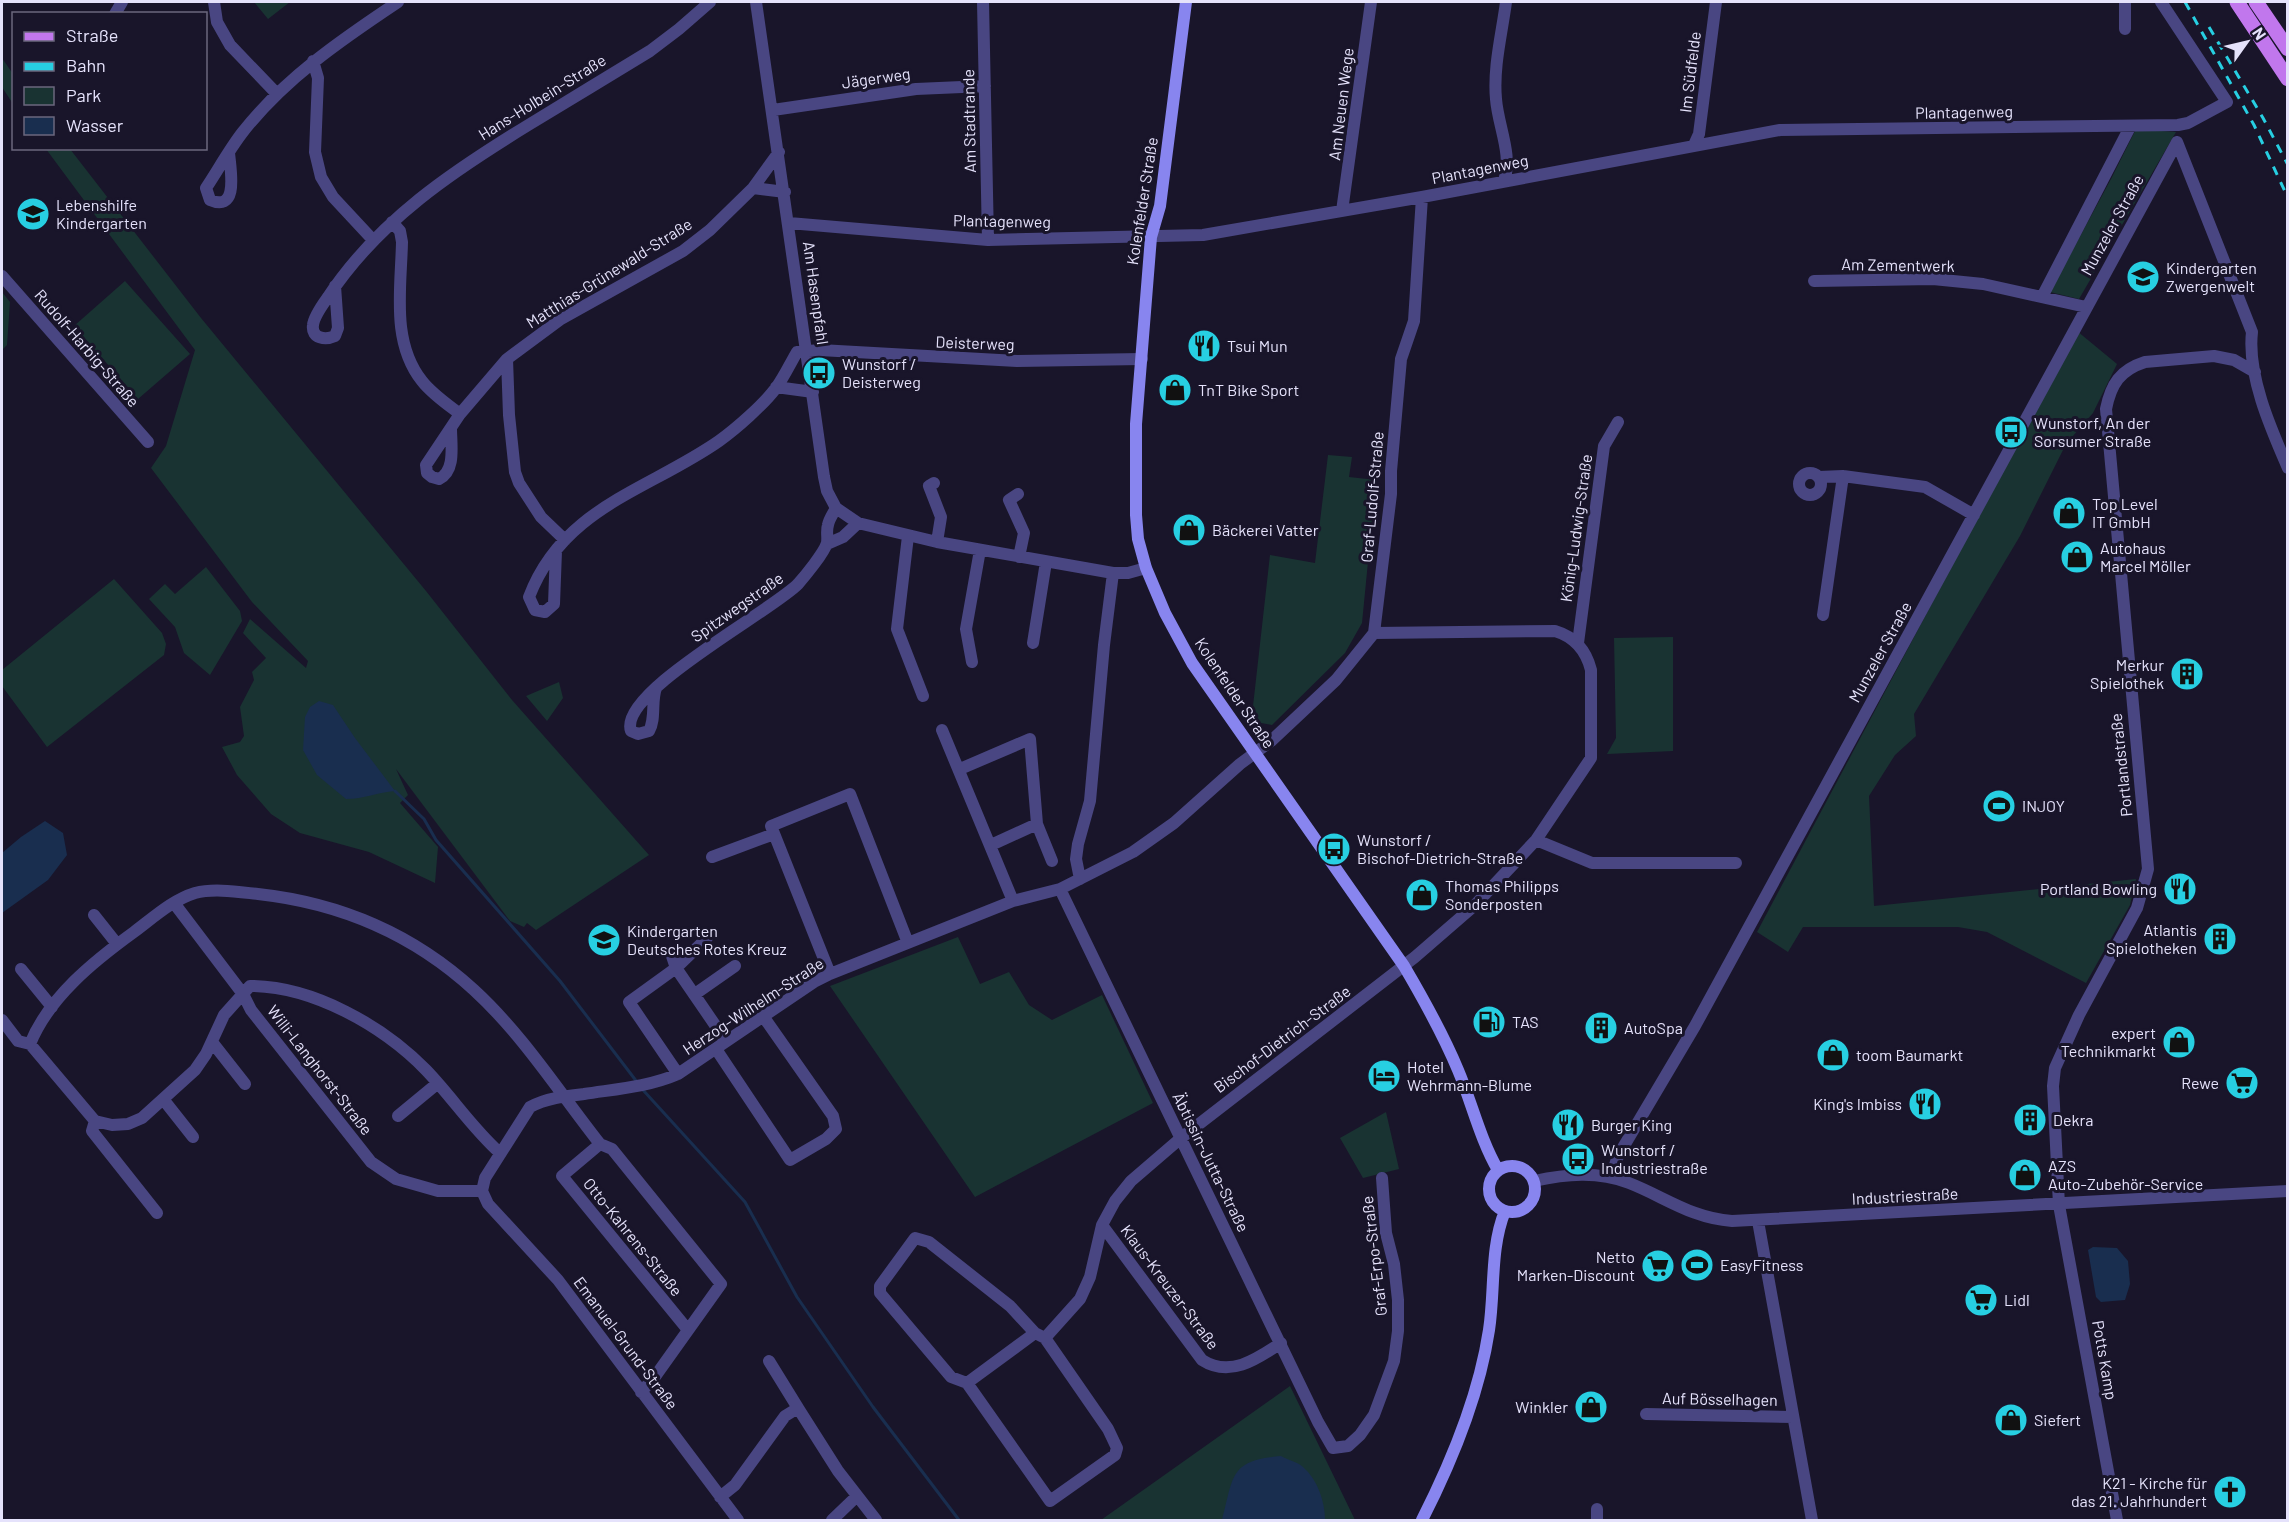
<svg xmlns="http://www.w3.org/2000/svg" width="2289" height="1522" font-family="Barlow,sans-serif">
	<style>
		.green { fill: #193332 }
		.water { fill: #192e4f }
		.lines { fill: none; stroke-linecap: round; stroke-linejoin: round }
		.stream { stroke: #192e4f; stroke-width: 3 }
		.minor { stroke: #494682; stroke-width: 12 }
		.secondary { stroke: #8885ef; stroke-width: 12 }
		.primary { stroke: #c177ed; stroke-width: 15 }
		.rail { stroke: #27cfe2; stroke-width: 3; stroke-dasharray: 9 8; stroke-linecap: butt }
		.labels { text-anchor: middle; stroke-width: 6; stroke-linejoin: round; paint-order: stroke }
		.street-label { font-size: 16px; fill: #e5e2fb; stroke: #19152a }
		.poi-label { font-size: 16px; fill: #e5e2fb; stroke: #19152a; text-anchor: start }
	</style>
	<rect width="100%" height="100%" fill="#19152a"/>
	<path class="green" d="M254,2H290L268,19Z
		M2,58L13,74V104L2,87Z
		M2136,129L2176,132L2079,299L2050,292L2111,179Z
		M46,149H70L201,318L426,591L512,700L649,855L536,930L527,923L524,927L510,921L396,769L408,795L400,803L438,847L435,883L369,852L300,833L271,814L237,775L222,747L240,742L244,736L240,707L254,680L252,672L266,658L243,633L250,619L306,668L308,661L252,602L151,468L166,446L195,350Z
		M125,281L190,354L138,399L74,326Z
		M2,292L10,302L7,345L2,350Z
		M2077,331L2117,364L2093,413L2066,444L2020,536L1914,714L1916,736L1895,755L1869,796L1874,906L2136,879L2130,905L2086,983L1987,932L1958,927H1803L1788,952L1757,932Z
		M1328,455L1352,457L1349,477L1376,480L1362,623L1345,653L1272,725L1256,722L1252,715L1270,555L1315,563Z
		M206,567L240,611L242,621L210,675L184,653L175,627L149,599L165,584L175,594Z
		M114,579L162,633L166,644L164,655L47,747L2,686V670Z
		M1673,637V751L1607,754L1616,738L1614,638Z
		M559,682L563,698L547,721L526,696Z
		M958,937L980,984L1009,972L1029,1005L1052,1020L1102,995L1153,1103L975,1197L830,986Z
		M1386,1112L1399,1169L1363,1178L1340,1138Z
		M1290,1386L1355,1520H1101Z"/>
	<path class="water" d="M319,701L333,705L355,738L395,791C378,792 364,799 346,799L317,775L303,750L305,717L310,707Z
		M45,821L63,833L67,855L48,880L2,913V853L21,837Z
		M2093,1247L2117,1248L2128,1261L2130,1284L2125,1300L2101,1302L2096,1297L2088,1250Z
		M1281,1456C1288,1460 1298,1462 1303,1467C1318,1480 1325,1502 1325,1520H1222C1234,1476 1229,1460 1281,1456Z"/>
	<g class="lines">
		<path class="stream" d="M395,791L424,819L436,840L560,981L637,1082
			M643,1090L745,1202L797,1297L873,1407L959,1520"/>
		<path class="minor" d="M214,2L217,22L230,45L277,94
			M756,2L824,477L827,491L836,508L858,523L937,542L1113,573H1128L1146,568
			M983,2L988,240
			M2125,2V29
			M115,14L122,2
			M313,61L318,78L315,152L321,177L333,197L373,240
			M773,110L916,89L985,86
			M2177,142L2252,332C2247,375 2271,429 2288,468
			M1694,145L1699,134L1716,2
			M229,152C230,168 240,213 210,200L206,188C218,170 229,150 242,133C284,79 341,40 398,2
			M1504,181C1513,155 1498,126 1496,99C1493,67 1502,33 1506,2
			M753,188L785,192
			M1342,211L1371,2
			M392,222L400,231L402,242C401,289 391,342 422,381C432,394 447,404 460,414
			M789,223L988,240L1203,235L1422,197L1780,130L2178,125L2188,123L2227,102L2161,2
			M2,276L148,442
			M1814,281L1933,279L1983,284L2086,307
			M335,286L338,328L335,336C326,340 311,339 313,325C314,316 323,304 328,297C379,220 453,171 530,124C570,100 610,75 650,51L679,29L710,2
			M2042,297L2130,127
			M507,359L509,415L515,472L519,483L541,517L565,540
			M776,387L813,392
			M451,428C451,445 456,471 439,479L432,477L427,473L426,465L460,414L507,359L561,319L683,251L710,230L753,188L779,152
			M1799 484a11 11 0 1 1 22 0a11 11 0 1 1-22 0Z
			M1819,477L1843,476L1925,487L1974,515
			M934,483L929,486L941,517L937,542
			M1018,494L1009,500L1024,533L1019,557
			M908,536L897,629L923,696
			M827,544L843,537L858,523
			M556,551L554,604L545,612L535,610L529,597C563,507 649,490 719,441C737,428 763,405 776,388C784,377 790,364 797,352L820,350L1017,361L1142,359
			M1823,615L1843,476
			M1033,643L1046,562
			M1578,643L1604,446L1618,422
			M972,662L966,629L980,550
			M656,688C651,701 656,719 649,731L638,734L631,731C617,693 772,611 798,584C805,576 824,553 827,543C828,537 826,531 828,525C829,519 833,514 836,508
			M942,730L1013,901
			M960,769L1030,739L1037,824L991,845
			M1037,824L1052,861
			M1536,840L1592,863H1736
			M712,857L774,834
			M1080,879L1076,859L1078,844L1090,801L1104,645L1113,573
			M1060,889L1318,1422L1333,1448L1348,1446L1360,1435L1374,1415L1394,1361L1398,1331V1300L1394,1264L1386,1233L1382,1178
			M174,903L243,994L251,1010L371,1162L396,1179L438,1191H482
			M94,915L117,944
			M672,956L676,968L726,1041
			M21,969L52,1007
			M830,974L771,826L850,794L908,943
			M695,994L735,966
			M2,1020L18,1041L30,1044
			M212,1042L245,1084
			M716,1049L790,1160L826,1139L836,1129L833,1116L763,1016
			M678,1074L629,1002L676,968L707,938
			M163,1099L193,1137
			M398,1116L438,1083
			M95,1121L92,1131L157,1213
			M600,1144L562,1176L688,1330
			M500,1153C472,1128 452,1097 426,1070C383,1026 313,986 250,986L224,1015L206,1054L195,1070L142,1118L128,1124L112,1125L95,1121L30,1044C49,997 94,961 134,932C153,918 172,900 195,893C214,888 239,892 258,894C340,903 413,934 474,990C523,1035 559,1092 600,1144L612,1149L721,1284L654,1378L641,1392
			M1611,1177L1618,1156L1695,1026L2177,142
			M1534,1181C1566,1174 1598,1171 1629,1183C1665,1197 1691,1218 1732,1221L2288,1191
			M482,1191L485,1178L530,1107C546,1098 566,1096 584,1094C616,1089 648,1087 678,1074L814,982L830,974L1013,901L1060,889L1133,852L1174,823L1240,764L1271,741L1336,680L1374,633L1391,494V471L1401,359L1414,321L1422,197
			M482,1191L488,1204L558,1280L738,1520
			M1758,1221L1812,1520
			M1102,1225L1202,1360C1230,1378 1257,1359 1281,1343
			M769,1361L798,1408
			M967,1383L1035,1333L1045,1338L1080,1299L1090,1277L1102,1225L1115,1201L1131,1181L1181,1138L1415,957L1475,905L1536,840L1591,758V670C1586,650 1575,637 1555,631L1374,633
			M967,1383L1050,1501L1115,1455L1117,1448L1108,1429L1045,1338
			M967,1383L951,1377L880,1293V1286L915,1238L929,1242L1010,1306L1035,1333
			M1646,1414L1793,1417
			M720,1497L735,1485L785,1416L798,1408L838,1471L876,1520
			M832,1520L856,1497
			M1597,1520V1509
			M2117,1520L2059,1205L2053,1086L2055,1068L2079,1015L2137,908L2148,869L2106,409C2111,384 2120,370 2145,362L2214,356L2234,360L2255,372"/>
		<path class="secondary" d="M1186,2L1160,206L1151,237L1136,424V515L1138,539L1146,568L1165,613L1192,663L1404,966C1424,1000 1443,1034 1458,1070C1472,1103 1480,1139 1498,1170
			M1489 1189a23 23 0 1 1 46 0a23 23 0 1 1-46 0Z
			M1422,1520C1452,1461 1479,1396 1489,1330C1495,1291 1490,1248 1505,1211"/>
		<path class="primary" d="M2237,2L2288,79
			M2256,2L2288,49"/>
		<path class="rail" d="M2185,2L2254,125L2288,198
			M2209,27L2263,118L2288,165"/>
	</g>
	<defs>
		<symbol id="school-disc" viewBox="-11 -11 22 22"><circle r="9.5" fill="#27cfe2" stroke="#19152a"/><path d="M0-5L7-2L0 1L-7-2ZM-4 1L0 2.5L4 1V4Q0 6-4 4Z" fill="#111"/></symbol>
		<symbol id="restaurant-disc" viewBox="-11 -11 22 22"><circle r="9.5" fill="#27cfe2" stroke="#19152a"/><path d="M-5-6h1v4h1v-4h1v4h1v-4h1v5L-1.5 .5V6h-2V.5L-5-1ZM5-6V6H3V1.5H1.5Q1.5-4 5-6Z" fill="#111"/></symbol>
		<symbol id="bus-disc" viewBox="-11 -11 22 22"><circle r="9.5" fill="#27cfe2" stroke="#19152a"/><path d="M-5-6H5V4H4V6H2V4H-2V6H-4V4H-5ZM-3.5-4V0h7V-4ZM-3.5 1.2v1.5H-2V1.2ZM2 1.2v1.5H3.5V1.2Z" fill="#111"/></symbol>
		<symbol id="shop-disc" viewBox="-11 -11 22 22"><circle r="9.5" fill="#27cfe2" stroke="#19152a"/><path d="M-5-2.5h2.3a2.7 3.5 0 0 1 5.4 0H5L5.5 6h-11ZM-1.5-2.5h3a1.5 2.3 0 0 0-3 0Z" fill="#111"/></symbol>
		<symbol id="building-disc" viewBox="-11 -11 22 22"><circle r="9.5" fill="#27cfe2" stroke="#19152a"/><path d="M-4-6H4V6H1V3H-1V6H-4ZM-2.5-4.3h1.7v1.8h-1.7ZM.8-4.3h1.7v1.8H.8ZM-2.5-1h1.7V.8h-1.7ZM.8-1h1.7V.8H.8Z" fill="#111"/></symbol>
		<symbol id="stadium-disc" viewBox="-11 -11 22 22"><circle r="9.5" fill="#27cfe2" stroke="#19152a"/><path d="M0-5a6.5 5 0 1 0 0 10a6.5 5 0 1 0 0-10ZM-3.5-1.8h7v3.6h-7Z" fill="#111"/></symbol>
		<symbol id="fuel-disc" viewBox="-11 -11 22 22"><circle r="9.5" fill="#27cfe2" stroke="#19152a"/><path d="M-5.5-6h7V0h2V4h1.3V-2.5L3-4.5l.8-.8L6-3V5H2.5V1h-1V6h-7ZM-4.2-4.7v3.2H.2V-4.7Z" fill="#111"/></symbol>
		<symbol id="hotel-disc" viewBox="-11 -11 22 22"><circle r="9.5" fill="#27cfe2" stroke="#19152a"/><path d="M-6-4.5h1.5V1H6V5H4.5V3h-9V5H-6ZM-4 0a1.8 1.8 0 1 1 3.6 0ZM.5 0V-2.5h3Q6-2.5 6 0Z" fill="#111"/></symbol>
		<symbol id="supermarket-disc" viewBox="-11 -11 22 22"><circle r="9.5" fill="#27cfe2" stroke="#19152a"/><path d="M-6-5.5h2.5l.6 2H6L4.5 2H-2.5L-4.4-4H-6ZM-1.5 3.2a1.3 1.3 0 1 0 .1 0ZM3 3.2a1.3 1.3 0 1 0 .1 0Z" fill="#111"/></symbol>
		<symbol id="church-disc" viewBox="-11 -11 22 22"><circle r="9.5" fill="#27cfe2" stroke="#19152a"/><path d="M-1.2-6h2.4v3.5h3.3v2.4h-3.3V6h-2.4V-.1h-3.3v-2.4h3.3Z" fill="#111"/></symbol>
	</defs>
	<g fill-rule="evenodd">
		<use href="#school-disc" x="14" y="195" width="38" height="38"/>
		<use href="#school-disc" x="2124" y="258" width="38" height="38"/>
		<use href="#restaurant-disc" x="1185" y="327" width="38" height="38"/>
		<use href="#bus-disc" x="800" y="354" width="38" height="38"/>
		<use href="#shop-disc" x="1156" y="371" width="38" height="38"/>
		<use href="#bus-disc" x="1992" y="413" width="38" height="38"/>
		<use href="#shop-disc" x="2050" y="494" width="38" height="38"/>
		<use href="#shop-disc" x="1170" y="511" width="38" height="38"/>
		<use href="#shop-disc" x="2058" y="538" width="38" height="38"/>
		<use href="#building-disc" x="2168" y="655" width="38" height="38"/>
		<use href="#stadium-disc" x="1980" y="787" width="38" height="38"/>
		<use href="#bus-disc" x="1315" y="830" width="38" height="38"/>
		<use href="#restaurant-disc" x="2161" y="870" width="38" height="38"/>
		<use href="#shop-disc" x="1403" y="876" width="38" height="38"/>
		<use href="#building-disc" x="2201" y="920" width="38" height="38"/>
		<use href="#school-disc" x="585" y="921" width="38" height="38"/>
		<use href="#fuel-disc" x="1470" y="1003" width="38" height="38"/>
		<use href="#building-disc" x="1582" y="1009" width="38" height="38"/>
		<use href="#shop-disc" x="2160" y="1023" width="38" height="38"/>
		<use href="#shop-disc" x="1814" y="1036" width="38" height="38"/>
		<use href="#hotel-disc" x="1365" y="1057" width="38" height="38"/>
		<use href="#supermarket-disc" x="2223" y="1064" width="38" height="38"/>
		<use href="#restaurant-disc" x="1906" y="1085" width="38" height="38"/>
		<use href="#building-disc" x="2011" y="1101" width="38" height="38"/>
		<use href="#restaurant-disc" x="1549" y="1106" width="38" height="38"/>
		<use href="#bus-disc" x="1559" y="1140" width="38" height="38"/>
		<use href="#shop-disc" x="2006" y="1156" width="38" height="38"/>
		<use href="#stadium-disc" x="1678" y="1246" width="38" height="38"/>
		<use href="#supermarket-disc" x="1639" y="1247" width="38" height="38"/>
		<use href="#supermarket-disc" x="1962" y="1281" width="38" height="38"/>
		<use href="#shop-disc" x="1572" y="1388" width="38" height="38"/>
		<use href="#shop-disc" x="1992" y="1401" width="38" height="38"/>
		<use href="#church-disc" x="2211" y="1473" width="38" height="38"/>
	</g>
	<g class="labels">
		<g class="street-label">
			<text transform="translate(1690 72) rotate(-83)" y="6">Im Südfelde</text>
			<text transform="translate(876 78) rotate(-8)" y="6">Jägerweg</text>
			<text transform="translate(542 97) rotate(-32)" y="6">Hans-Holbein-Straße</text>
			<text transform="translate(1341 104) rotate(-83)" y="6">Am Neuen Wege</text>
			<text transform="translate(1964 112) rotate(-1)" y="6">Plantagenweg</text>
			<text transform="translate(969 121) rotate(-91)" y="6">Am Stadtrande</text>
			<text transform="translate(1480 169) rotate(-11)" y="6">Plantagenweg</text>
			<text transform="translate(1142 201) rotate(-81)" y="6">Kolenfelder Straße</text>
			<text transform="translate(1002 221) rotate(1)" y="6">Plantagenweg</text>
			<text transform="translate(2112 225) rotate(-61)" y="6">Munzeler Straße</text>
			<text transform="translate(1898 265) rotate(1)" y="6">Am Zementwerk</text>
			<text transform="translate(609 273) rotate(-32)" y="6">Matthias-Grünewald-Straße</text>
			<text transform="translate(816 293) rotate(82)" y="6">Am Hasenpfahl</text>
			<text transform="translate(975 343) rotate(2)" y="6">Deisterweg</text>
			<text transform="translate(87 348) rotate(49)" y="6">Rudolf-Harbig-Straße</text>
			<text transform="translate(1372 497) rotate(-85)" y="6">Graf-Ludolf-Straße</text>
			<text transform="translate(1576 528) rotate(-82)" y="6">König-Ludwig-Straße</text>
			<text transform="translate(737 607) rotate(-35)" y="6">Spitzwegstraße</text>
			<text transform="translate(1880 652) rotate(-61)" y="6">Munzeler Straße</text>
			<text transform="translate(1235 693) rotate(56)" y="6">Kolenfelder Straße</text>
			<text transform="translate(2121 765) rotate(-96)" y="6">Portlandstraße</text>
			<text transform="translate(753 1006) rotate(-33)" y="6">Herzog-Wilhelm-Straße</text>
			<text transform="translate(1282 1039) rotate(-37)" y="6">Bischof-Dietrich-Straße</text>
			<text transform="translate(320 1070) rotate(52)" y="6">Willi-Langhorst-Straße</text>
			<text transform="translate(1211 1162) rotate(64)" y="6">Äbtissin-Jutta-Straße</text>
			<text transform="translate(1905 1196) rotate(-3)" y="6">Industriestraße</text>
			<text transform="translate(633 1237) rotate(51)" y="6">Otto-Kahrens-Straße</text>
			<text transform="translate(1374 1256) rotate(-97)" y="6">Graf-Erpo-Straße</text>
			<text transform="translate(1170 1287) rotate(53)" y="6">Klaus-Kreuzer-Straße</text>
			<text transform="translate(626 1343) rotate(53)" y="6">Emanuel-Grund-Straße</text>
			<text transform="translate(2105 1360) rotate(80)" y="6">Potts Kamp</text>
			<text transform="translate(1720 1399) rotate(1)" y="6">Auf Bösselhagen</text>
		</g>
		<g class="poi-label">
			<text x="56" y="211">Lebenshilfe<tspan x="56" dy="18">Kindergarten</tspan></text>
			<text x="2166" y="274">Kindergarten<tspan x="2166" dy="18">Zwergenwelt</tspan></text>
			<text x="1227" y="352">Tsui Mun</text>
			<text x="842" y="370">Wunstorf /<tspan x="842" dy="18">Deisterweg</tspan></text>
			<text x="1198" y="396">TnT Bike Sport</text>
			<text x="2034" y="429">Wunstorf, An der<tspan x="2034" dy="18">Sorsumer Straße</tspan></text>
			<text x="2092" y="510">Top Level<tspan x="2092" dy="18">IT GmbH</tspan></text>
			<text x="1212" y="536">Bäckerei Vatter</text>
			<text x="2100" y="554">Autohaus<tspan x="2100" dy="18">Marcel Möller</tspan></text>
			<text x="2164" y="671" text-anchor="end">Merkur<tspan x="2164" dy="18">Spielothek</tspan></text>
			<text x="2022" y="812">INJOY</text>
			<text x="1357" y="846">Wunstorf /<tspan x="1357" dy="18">Bischof-Dietrich-Straße</tspan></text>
			<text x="1445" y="892">Thomas Philipps<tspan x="1445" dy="18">Sonderposten</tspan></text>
			<text x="2157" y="895" text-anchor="end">Portland Bowling</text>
			<text x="2197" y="936" text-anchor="end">Atlantis<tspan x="2197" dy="18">Spielotheken</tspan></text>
			<text x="627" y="937">Kindergarten<tspan x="627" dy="18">Deutsches Rotes Kreuz</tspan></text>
			<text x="1512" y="1028">TAS</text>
			<text x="1624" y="1034">AutoSpa</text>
			<text x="2156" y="1039" text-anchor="end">expert<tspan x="2156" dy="18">Technikmarkt</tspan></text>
			<text x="1856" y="1061">toom Baumarkt</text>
			<text x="1407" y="1073">Hotel<tspan x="1407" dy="18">Wehrmann-Blume</tspan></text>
			<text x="2219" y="1089" text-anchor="end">Rewe</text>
			<text x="1902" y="1110" text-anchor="end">King's Imbiss</text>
			<text x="2053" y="1126">Dekra</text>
			<text x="1591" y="1131">Burger King</text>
			<text x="1601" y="1156">Wunstorf /<tspan x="1601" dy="18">Industriestraße</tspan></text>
			<text x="2048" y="1172">AZS<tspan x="2048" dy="18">Auto-Zubehör-Service</tspan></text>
			<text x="1635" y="1263" text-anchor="end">Netto<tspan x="1635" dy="18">Marken-Discount</tspan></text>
			<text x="1720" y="1271">EasyFitness</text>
			<text x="2004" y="1306">Lidl</text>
			<text x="1568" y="1413" text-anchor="end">Winkler</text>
			<text x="2034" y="1426">Siefert</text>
			<text x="2207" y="1489" text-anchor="end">K21 - Kirche für<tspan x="2207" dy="18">das 21. Jahrhundert</tspan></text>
		</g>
	</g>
	<rect width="2289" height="1522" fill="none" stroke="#e5e2fb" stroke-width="6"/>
	<rect x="12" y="12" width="195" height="138" fill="#19152a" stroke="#6b677e" stroke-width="1.5"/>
	<rect x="24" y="32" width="30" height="9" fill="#c177ed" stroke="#6b677e" stroke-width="1.5"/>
	<text x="66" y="42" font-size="18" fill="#e5e2fb">Straße</text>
	<rect x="24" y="62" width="30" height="9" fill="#27cfe2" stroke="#6b677e" stroke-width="1.5"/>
	<text x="66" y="72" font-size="18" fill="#e5e2fb">Bahn</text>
	<rect x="24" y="87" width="30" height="18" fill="#193332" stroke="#6b677e" stroke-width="1.5"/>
	<text x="66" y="102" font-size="18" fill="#e5e2fb">Park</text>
	<rect x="24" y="117" width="30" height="18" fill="#192e4f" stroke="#6b677e" stroke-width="1.5"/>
	<text x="66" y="132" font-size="18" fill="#e5e2fb">Wasser</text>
	<g transform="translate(2247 42) rotate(56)" stroke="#19152a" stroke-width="4.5" paint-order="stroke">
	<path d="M0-4.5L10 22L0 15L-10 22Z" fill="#e5e2fb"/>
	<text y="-9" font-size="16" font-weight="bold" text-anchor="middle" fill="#e5e2fb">N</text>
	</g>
</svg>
